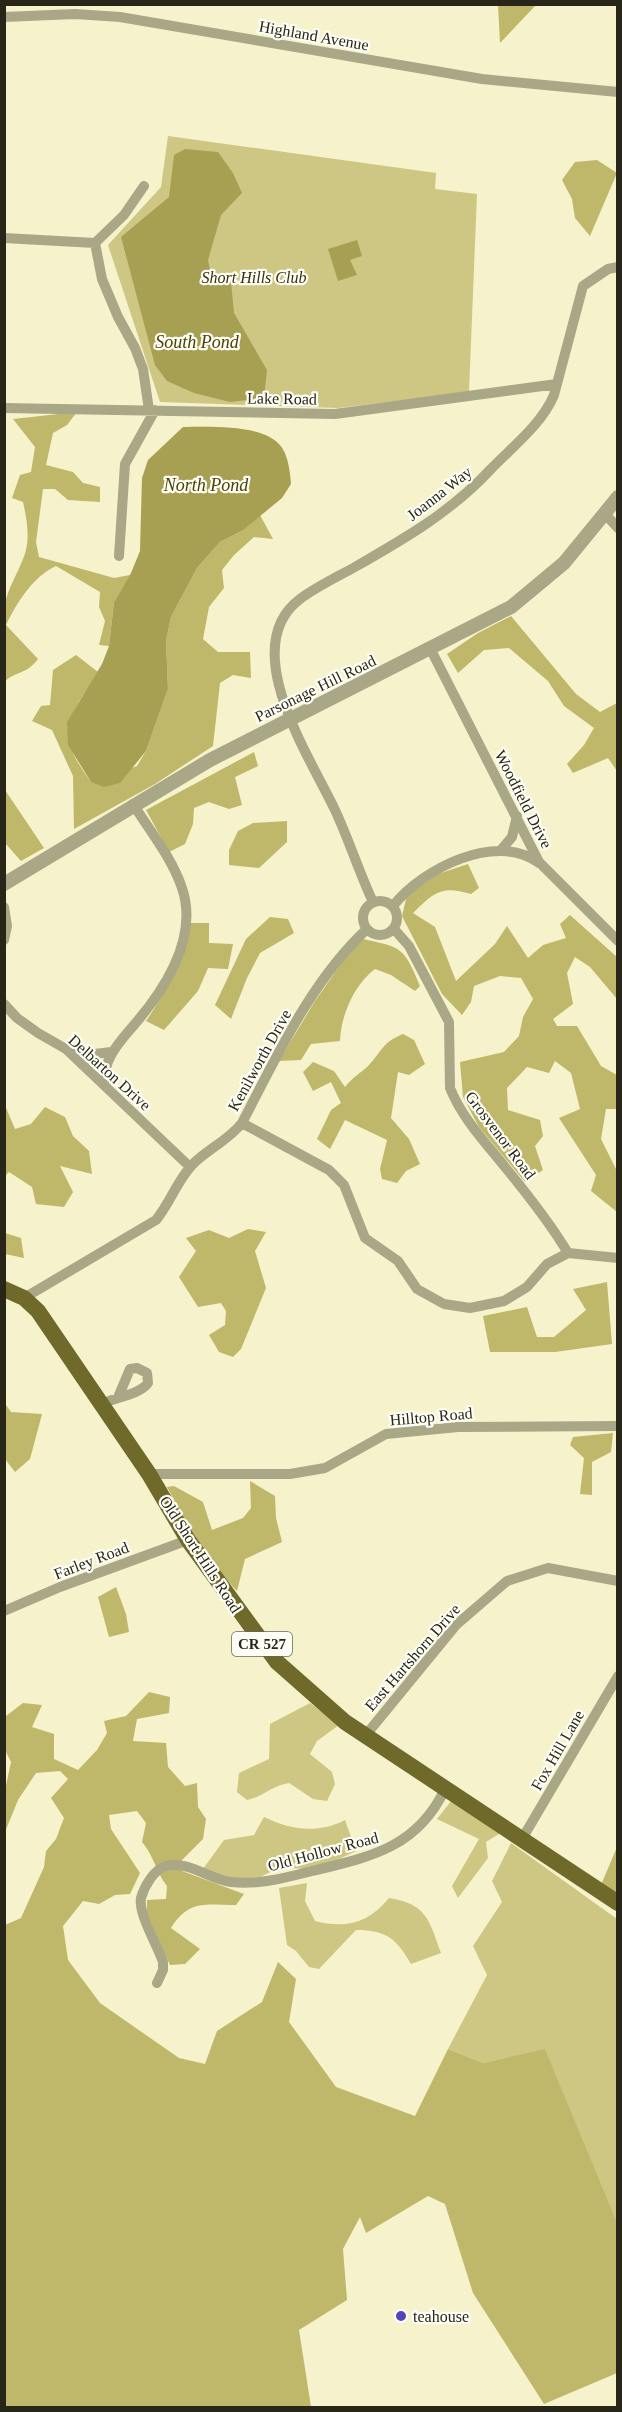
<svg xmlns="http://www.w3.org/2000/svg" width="622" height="2412" font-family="Georgia,serif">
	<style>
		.green { fill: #cdc783 }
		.forest { fill: #bfb86a }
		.water { fill: #a79f52 }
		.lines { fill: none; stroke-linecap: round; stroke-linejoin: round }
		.minor { stroke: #a9a786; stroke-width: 10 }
		.tertiary { stroke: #a9a786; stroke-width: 14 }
		.primary { stroke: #6f692a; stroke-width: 16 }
		.poi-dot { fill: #5545bc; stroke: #fefef6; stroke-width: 2 }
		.labels { text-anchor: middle; stroke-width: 4.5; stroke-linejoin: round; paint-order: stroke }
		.shield { fill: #fefef6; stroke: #68675b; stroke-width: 1.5 }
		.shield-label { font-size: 15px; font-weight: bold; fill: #272618 }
		.street-label { font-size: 16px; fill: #272618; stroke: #fefef6 }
		.park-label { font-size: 16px; font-style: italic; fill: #35310f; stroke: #fefef6 }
		.poi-label { font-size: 16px; fill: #272618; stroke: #fefef6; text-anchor: start }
		.water-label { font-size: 18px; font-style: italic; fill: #4a4404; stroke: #fefef6 }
	</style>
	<rect width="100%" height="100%" fill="#f5f2cc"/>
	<path class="green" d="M168,136L436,173L435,189L477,194L469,392L338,408L160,402L108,245L161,187Z
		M310,1703L339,1725L317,1741L310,1754L332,1772L335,1784L327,1801L313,1799L289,1783C271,1786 263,1797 247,1800L237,1792L239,1773L269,1759L270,1724Z
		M452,1800L502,1832L486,1842L488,1858L458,1898L452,1886L479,1839L437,1819Z
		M264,1817C291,1830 318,1834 345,1820L356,1851L333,1862L303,1869L281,1867L260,1877L230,1879L203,1869L224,1840L254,1835Z
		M511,1843L617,1919V2222L545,2050L483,2063L448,2049L487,1975L473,1946L502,1902L492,1881Z
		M307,1883L305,1901L315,1921C346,1929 369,1923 389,1898C427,1904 429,1920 441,1953L411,1964C396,1938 386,1930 356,1930L319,1969L309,1967L296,1951L287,1945L279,1888Z"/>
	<path class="forest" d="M498,5H536L500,43Z
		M597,160L617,173L590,236L575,218L572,199L562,180L575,162Z
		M77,412L67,425L53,433L46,465L73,472L83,483L100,487V502L68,500L55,489H43L36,542L39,557L114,578L130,575L114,602L109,646L99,645L105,621L99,607L100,592L56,566C32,577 17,603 6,625L38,659C25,676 14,671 5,682V604C8,588 17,575 23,559C31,541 27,520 23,502L12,498L20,475L31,472L35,447L13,419Z
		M260,515L273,539L254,537L234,555L222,570L224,588L209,607L203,639L218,652H250L251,678L233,675L220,683L213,746L155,784L74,829L73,776L52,730L32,721L41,706L50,705L53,670L76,655L98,672C67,722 53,730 91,782L137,766L146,751L168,689L166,641L171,617L197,568L220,542L242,531Z
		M511,616L576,694L600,712L617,703V771L608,758L573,773L567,764L584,745L594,728L564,706L548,681L509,648L484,650L458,673L447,654L478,633Z
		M254,752L258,766L235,777L242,805L229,809L209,802L194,808L193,824L185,844L169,852L146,810Z
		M5,790L44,848L21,861L5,843Z
		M287,821V842L259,868L229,865V850L238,831L253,823Z
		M468,864L479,888L471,894C442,885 434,892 413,913L435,927L456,981L495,944L507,926L528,958L543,945L566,938L560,924L570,915L617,957V999L590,967L575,957L567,973L573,1004L553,1019L557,1026H577L601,1066L617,1075V1109H606L601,1139L617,1171V1212L591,1191L596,1175L559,1118L580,1109L571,1073L555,1061L549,1073L527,1067L507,1088L508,1110L540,1120L543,1136L535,1146L543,1170L525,1182L479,1127L463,1097L460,1062L504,1052L519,1036L523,1017L533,999L521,978L500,976L474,986L471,1002L462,1015L442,994L402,916L407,895L438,874Z
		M270,917L288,919L294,933L260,953L247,978L231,1019L215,1005L246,939Z
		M191,923H209V943L233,944L228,969L208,968L198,991L164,1030L146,1021C168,989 183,960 191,923Z
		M359,938C402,948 403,945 420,986L415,991L391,975L375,969C354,985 341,1015 340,1041L311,1044L301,1060L279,1061L315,1001Z
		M403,1034L414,1040L425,1064L409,1075L398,1072L391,1118L409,1139L420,1164L406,1171L397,1183L382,1179L380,1169L387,1140L345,1120L330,1149L317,1139L331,1110L341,1103L331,1082L313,1091L303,1072L313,1062L334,1071L345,1087C353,1077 359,1074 367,1067C382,1052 381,1043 403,1034Z
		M4,1103L15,1129L31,1124L45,1107L65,1117L73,1136L89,1151L92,1174L60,1166L73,1192L64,1207L36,1204L32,1187L9,1172L5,1176Z
		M248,1229L266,1232L255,1251L266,1288L241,1349L233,1357L219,1352L209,1335L225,1325L226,1311L221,1303L198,1307L179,1277L196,1251L186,1238L209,1230L229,1238Z
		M5,1233L21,1238L24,1258L5,1254Z
		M607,1282L612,1344L555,1352H490L483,1316L527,1307L537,1337H554L586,1310L573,1289Z
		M4,1402L11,1412L42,1414L30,1459L15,1472L5,1459Z
		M613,1433L611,1452L592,1462V1495L580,1494L584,1458L570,1445L573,1437Z
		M250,1481L275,1496L276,1518L282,1542L245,1559L237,1591L209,1562L167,1487L174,1486L203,1502L212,1530L243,1518L251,1508Z
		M116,1587L126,1614L129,1632L109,1637L98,1597Z
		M149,1692L170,1697L169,1713L137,1719L133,1741L166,1743L168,1767L185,1786L197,1783L198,1807L206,1819L203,1839L182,1860V1871L244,1894L236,1905C206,1905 189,1899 171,1928L200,1949L185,1964L170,1965L147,1914V1900L166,1899L167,1886C156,1872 154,1856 142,1842L146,1823L137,1811L109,1815L111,1829L140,1873L130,1894L115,1895L99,1904L83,1901L63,1926L68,1960L100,2003L179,2058L205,2064L217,2031L262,2002L278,1962L296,1979L289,2022L336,2087L415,2116L448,2049L483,2063L545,2049L617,2222V2373L544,2404L473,2293L445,2204L428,2196L366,2233L360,2217L343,2249L347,2300L299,2330L311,2407H5V1925L21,1918L44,1867L46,1851L56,1839L64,1818L51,1798L68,1779L60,1771L36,1773L18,1800L5,1832L4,1795L11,1762L5,1750V1720L6,1716L23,1703L42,1705L32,1727L54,1734V1759L78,1770L97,1750L107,1733L104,1721L126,1716Z
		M617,1847V1897L601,1885Z"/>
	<path class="water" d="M185,149L218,152L233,173L242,193L221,215L208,260L212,280L231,282L234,313L267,370L264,398L230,402L194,393L167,381L155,365L121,237L169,197L174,155Z
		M357,240L362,256L350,260L357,275L338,281L328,249Z
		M183,427C209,427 260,424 279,444C288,453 290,471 291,484L282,498L242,531L220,542L197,568L171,617L166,641L168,689L146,751L120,783L104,787L91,782L68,745L67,722L102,664L109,646L114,602L131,573L140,551L142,478L148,460Z"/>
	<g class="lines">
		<path class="minor" d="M4,17L75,14L120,17L482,79L618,92
			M144,186L124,215L95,243L102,279L118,317L135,348L143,369L149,410
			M4,238L95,243
			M4,408L335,414L557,384
			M605,514L618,528
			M119,556L125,464L155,410
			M431,650L539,862L618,941
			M501,850L512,837L517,816
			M363 918a17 17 0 1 1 34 0a17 17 0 1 1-34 0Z
			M373,902C359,872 349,840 335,810C310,757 236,647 300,599C316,587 337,577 355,567C404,539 451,512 490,470C512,447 542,424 554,395L583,286L608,269L618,267
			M393,906C422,869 496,831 539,863
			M4,907L7,926L4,940
			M394,929L409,946L449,1022L450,1088C462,1118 485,1142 505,1167C528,1195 550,1223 568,1253
			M4,1004L17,1018L38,1033L66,1049L190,1167
			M70,1050L87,1055L111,1052
			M104,1085C103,1059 118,1044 134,1025C165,989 199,938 182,888C172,858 150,831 133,804
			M242,1123L329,1170L344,1185L365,1238L398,1261L417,1289L444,1304L470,1308L504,1301L527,1287L547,1264L568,1253L618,1258
			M24,1298L156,1220C170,1203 177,1181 192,1165C207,1149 228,1141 242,1123C277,1056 311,981 367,929
			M101,1404C116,1397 139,1395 148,1383L147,1373L137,1368L130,1369L119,1395
			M149,1474H290L325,1468L386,1434L458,1427L618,1426
			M4,1611L60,1587L188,1540
			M365,1736L456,1625L507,1581L548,1568L618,1581
			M522,1839L618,1676
			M157,1983L163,1970V1962C158,1946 138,1914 141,1898C144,1887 154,1869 166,1866C188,1860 210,1880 231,1882C260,1885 284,1878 312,1871C370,1857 417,1848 445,1789"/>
		<path class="tertiary" d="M4,884L210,760L511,607L564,563L618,497"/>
		<path class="primary" d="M4,1289L24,1298L38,1311L149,1474L188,1540L277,1662L345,1722L618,1903"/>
	</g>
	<circle class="poi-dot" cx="401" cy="2316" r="6"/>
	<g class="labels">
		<rect class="shield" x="232" y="1632" width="60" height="24" rx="4.5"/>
		<g class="shield-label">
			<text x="262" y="1649">CR 527</text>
		</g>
		<g class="street-label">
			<text transform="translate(314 35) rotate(10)" y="6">Highland Avenue</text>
			<text transform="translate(282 398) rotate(1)" y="6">Lake Road</text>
			<text transform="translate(439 493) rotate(-38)" y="6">Joanna Way</text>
			<text transform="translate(315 688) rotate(-26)" y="6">Parsonage Hill Road</text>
			<text transform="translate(524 799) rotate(63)" y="6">Woodfield Drive</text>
			<text transform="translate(259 1060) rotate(-61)" y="6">Kenilworth Drive</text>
			<text transform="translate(110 1072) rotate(42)" y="6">Delbarton Drive</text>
			<text transform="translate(501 1135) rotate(53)" y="6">Grosvenor Road</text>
			<text transform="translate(431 1416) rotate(-5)" y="6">Hilltop Road</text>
			<text transform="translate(201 1554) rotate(57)" y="6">Old Short Hills Road</text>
			<text transform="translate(91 1560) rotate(-21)" y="6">Farley Road</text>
			<text transform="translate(412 1657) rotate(-49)" y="6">East Hartshorn Drive</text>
			<text transform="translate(557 1750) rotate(-60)" y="6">Fox Hill Lane</text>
			<text transform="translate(323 1851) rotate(-15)" y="6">Old Hollow Road</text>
		</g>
		<g class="park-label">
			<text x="254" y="283">Short Hills Club</text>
		</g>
		<g class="poi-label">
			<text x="413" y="2322">teahouse</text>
		</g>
		<g class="water-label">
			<text x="197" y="348">South Pond</text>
			<text x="206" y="491">North Pond</text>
		</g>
	</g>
	<rect width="622" height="2412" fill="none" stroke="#272618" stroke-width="12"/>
</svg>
